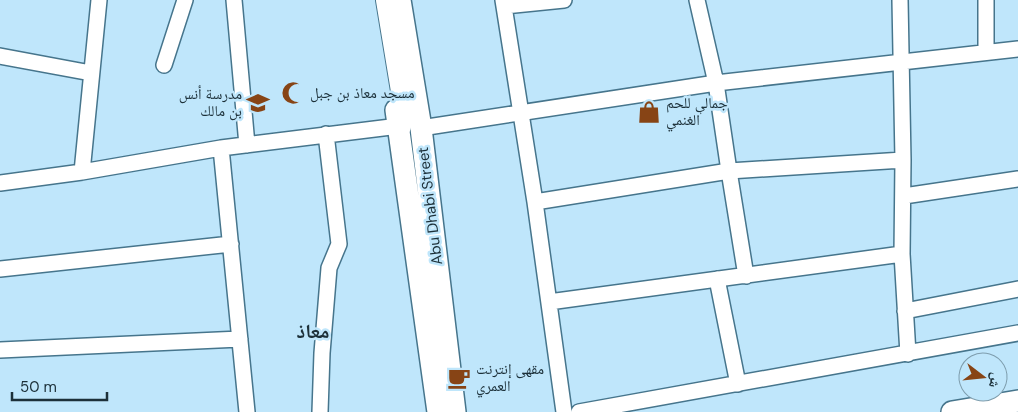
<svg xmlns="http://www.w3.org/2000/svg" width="1018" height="412" font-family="'DM Sans','Noto Naskh Arabic',sans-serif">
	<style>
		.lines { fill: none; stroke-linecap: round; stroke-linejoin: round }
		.minor-casing { stroke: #46758c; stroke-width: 18 }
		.secondary-casing { stroke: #46758c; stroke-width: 24 }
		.primary-casing { stroke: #46758c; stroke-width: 26 }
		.minor { stroke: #fff; stroke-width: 15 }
		.secondary { stroke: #fff; stroke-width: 21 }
		.primary { stroke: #fff; stroke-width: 24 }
		.labels { text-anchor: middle; stroke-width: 5; stroke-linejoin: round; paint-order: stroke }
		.poi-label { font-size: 15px; fill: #1c3039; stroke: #bfe6fb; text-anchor: start }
		.street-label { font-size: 15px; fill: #1c3039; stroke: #bfe6fb }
		.district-label { font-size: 20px; font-weight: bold; fill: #1c3039; stroke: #bfe6fb }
	</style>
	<rect width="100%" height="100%" fill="#bfe6fb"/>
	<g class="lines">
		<defs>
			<path id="minor" d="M234,0L247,145
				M503,0L535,202L564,412
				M697,0L716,83L729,171L746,276
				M900,0L903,160L902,254L908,354
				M504,6L564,0
				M986,52V0
				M0,56L91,73
				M164,65L185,0
				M421,128L716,83L1018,49
				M82,172L99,0
				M0,183L82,172L221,148
				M904,196L1018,179
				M535,202L729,171L903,160
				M0,269L231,244
				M717,279L738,384
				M549,302L902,254
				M905,311L1018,289
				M0,350L240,339
				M247,412L221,148L399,126
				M320,412L322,353L329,268L339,244L326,134
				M579,412L1018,333"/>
			<path id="secondary" d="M400,0L421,128L455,412
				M396,110L438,412
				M952,412L1018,401"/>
			<path id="primary" d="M388,0L404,97L399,126"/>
		</defs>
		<use href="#minor" class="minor-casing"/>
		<use href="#secondary" class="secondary-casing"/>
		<use href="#primary" class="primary-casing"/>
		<use href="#minor" class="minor"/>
		<use href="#secondary" class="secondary"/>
		<use href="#primary" class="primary"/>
	</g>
	<defs>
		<symbol id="mosque-bare" viewBox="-9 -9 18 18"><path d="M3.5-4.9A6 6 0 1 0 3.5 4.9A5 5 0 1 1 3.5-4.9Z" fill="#874415" stroke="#bfe6fb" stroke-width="2.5" paint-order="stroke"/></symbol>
		<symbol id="school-bare" viewBox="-9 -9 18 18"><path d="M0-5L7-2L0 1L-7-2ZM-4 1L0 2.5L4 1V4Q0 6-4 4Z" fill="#874415" stroke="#bfe6fb" stroke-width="2.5" paint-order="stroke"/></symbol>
		<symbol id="shop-bare" viewBox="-9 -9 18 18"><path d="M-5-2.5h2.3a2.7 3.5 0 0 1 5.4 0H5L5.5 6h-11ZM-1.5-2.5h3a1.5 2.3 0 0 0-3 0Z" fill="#874415" stroke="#bfe6fb" stroke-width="2.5" paint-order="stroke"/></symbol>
		<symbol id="cafe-bare" viewBox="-9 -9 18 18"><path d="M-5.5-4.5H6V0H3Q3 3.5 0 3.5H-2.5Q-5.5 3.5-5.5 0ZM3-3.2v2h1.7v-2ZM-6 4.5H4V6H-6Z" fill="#874415" stroke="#bfe6fb" stroke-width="2.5" paint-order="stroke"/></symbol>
	</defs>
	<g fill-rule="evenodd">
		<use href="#mosque-bare" x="277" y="77" width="32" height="32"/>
		<use href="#school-bare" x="242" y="87" width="32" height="32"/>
		<use href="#shop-bare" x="633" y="96" width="32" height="32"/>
		<use href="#cafe-bare" x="443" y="362" width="32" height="32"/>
	</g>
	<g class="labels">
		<g class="poi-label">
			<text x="310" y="98">مسجد معاذ بن جبل</text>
			<text x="242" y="99" text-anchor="end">مدرسة أنس<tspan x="242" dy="17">بن مالك</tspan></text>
			<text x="666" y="108">جمالي للحم<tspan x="666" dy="17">الغنمي</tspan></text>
			<text x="476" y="374">مقهى إنترنت<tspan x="476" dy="17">العمري</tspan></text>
		</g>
		<g class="street-label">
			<text transform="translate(430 206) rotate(-97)" y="5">Abu Dhabi Street</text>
		</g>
		<g class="district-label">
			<text x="313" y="338">معاذ</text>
		</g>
	</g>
	<g transform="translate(983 377) rotate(106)"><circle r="24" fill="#bfe6fb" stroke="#7e9dad"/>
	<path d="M0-4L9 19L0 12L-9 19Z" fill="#874415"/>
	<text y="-8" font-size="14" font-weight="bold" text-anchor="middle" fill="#1c3039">ش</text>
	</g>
	<path d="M12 392v8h95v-8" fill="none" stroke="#1c3039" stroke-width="2.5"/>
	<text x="20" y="392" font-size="15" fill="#1c3039" stroke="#bfe6fb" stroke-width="4" paint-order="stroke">50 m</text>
</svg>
